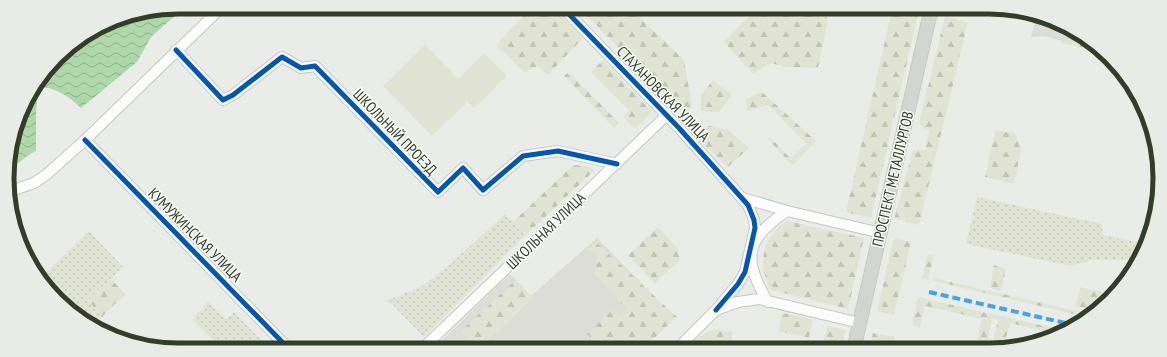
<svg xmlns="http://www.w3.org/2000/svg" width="1167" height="357" font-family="'PT Sans Narrow',sans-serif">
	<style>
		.built { fill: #dbddd6 }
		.grass { fill: url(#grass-dots) }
		.forest { fill: url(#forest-firs) }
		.park { fill: #e2e4d3 }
		.water { fill: url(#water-waves) }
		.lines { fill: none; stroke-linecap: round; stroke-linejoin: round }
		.minor-casing { stroke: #c7c9c5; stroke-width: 12 }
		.major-casing { stroke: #c7cac3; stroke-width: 15 }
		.minor { stroke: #fcfcfc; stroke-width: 10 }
		.major { stroke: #d3d6d0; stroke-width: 13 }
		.quiet { stroke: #3ea4eb; stroke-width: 4; stroke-dasharray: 8 4; stroke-linecap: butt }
		.cycleway-casing { stroke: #f9faf7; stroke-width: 8 }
		.cycleway { stroke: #0057b8; stroke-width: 5 }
		.labels { text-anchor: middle; stroke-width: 3; stroke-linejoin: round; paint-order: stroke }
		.street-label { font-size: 15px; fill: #323f26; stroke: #f9faf7 }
		.rim { fill: none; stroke: #323f26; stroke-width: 5 }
	</style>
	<defs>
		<pattern id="grass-dots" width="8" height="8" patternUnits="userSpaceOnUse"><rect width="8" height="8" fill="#e2e4d3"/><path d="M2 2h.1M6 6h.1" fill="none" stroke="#c2c5b5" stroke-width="1.8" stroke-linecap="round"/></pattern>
		<pattern id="forest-firs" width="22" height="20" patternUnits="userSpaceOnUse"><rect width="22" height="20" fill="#e2e4d3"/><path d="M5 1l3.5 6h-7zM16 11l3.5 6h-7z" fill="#c2c5b5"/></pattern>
		<pattern id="water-waves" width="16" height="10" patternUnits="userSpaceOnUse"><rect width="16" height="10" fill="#afd7ac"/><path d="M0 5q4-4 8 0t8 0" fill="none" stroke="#8fb08c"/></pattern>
	</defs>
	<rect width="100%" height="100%" fill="#eaece8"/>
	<path class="built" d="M1036,16L1084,36L1099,51L1044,36L1031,37Z
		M597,238L675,317L642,348L435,347L510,274L531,296Z"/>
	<path class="grass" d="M777,9L829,10L826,20Z
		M977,197L1102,224L1103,235L1137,242L1133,260H1092L1071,266L966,244Z
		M505,214L527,234L424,337L388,300L421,287L454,261Z
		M89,231L123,267L88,300L102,317L93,325L83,321L40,278Z
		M208,302L226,319L234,312L268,347H220L192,319Z"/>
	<path class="forest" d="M531,8H553L583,38L548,75L538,66L525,73L496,45Z
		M580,9H639L640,18L684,60L692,107L684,114Z
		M759,9H777L828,20L818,68L785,67L771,63L753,74L724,42L742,23Z
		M892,10H919L871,218L846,212Z
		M945,17L968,22L919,225L894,219L913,150H925L929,131L919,124Z
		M1063,40L1094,46L1099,51L1062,43Z
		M603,60L652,112L635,129L623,117L629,110L591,72Z
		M569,72L619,123L614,128L564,76Z
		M713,80L732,95L719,112L701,111V95Z
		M762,92L816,141L794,164H791L768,139L770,137L791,159L806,143L768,105L747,111L746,99Z
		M709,126L728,130L749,148L728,167L693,135Z
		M995,130L1016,134L1021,151L1014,184L985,177Z
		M573,165L585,166L595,170L527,234L514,221Z
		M787,221L864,238L848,309L771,290C757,264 761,237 787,221Z
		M658,227L678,249L680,260L655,283L628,255Z
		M894,238L911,242L894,315L877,311Z
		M596,242L677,317L644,348H599L587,334L612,310L620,315L627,309L595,274L597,255L588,249Z
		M928,254L934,255L928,280L922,279Z
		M994,265L1006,269L1001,291L990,288Z
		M934,278L1090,314L1086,317L934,281Z
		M111,279L125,294L102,317L88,300Z
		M516,280L533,298L481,347H477L461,331Z
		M1080,287L1112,294V297L1095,310L1076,306Z
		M918,297L1066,331L1058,334L1010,323L1004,345L992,344L998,320L992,319L988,340L977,341L982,319L925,306L920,328L912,325Z
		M782,313L813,319L809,338L778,331Z
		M827,326L846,330L841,348H822Z
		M717,330L733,332L730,348H693L690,344L708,331Z
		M873,333L895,337L892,348H869Z"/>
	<path class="park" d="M425,44L458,79L484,53L507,76L474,108L467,102L432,136L383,86Z"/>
	<path class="water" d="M178,7H185L151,37L137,62L81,108C71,98 53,85 38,88L36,113V151C26,155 20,164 9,168L8,156L25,102L65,50L113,20Z"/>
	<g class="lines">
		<defs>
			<path id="minor" d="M564,9L679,128L748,205L754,220L755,228L745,272L738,284L716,310
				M176,50L223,100L233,95L282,57L301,68L315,66L438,192L463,168L483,190L523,156L558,151L617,164
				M85,140L287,347
				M11,191L34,183L46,175L85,140L222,7
				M743,198L787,211L881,233
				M768,302C742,259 745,239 787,211
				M424,347L667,115
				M678,348L716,310L738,302L759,299L860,323"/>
			<path id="major" d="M854,348L931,10"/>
		</defs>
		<use href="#minor" class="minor-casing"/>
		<use href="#major" class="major-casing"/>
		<use href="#minor" class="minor"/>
		<use href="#major" class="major"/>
		<path class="quiet" d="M929,292L1074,325"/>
		<defs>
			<path id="cycleway" d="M564,9L679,128L748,205L754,220L755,228L745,272L738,284L716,310
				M176,50L223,100L233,95L282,57L301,68L315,66L438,192L463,168L483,190L523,156L558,151L617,164
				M85,140L287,347"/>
		</defs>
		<use href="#cycleway" class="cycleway-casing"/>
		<use href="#cycleway" class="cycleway"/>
	</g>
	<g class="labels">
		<g class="street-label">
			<text transform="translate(663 94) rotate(46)" y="5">СТАХАНОВСКАЯ УЛИЦА</text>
			<text transform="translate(395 132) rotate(46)" y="5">ШКОЛЬНЫЙ ПРОЕЗД</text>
			<text transform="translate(893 179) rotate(-77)" y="5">ПРОСПЕКТ МЕТАЛЛУРГОВ</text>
			<text transform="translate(546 231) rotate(-44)" y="5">ШКОЛЬНАЯ УЛИЦА</text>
			<text transform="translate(195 235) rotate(45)" y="5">КУМУЖИНСКАЯ УЛИЦА</text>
		</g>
	</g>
	<path d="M0 0H1167V357H0ZM178 14H989A164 164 0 0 1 1153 178V179A164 164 0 0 1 989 343H178A164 164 0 0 1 14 179V178A164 164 0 0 1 178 14Z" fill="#e9ebe6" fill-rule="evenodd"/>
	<path class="rim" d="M178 14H989A164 164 0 0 1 1153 178V179A164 164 0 0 1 989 343H178A164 164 0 0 1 14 179V178A164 164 0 0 1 178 14Z"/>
</svg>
